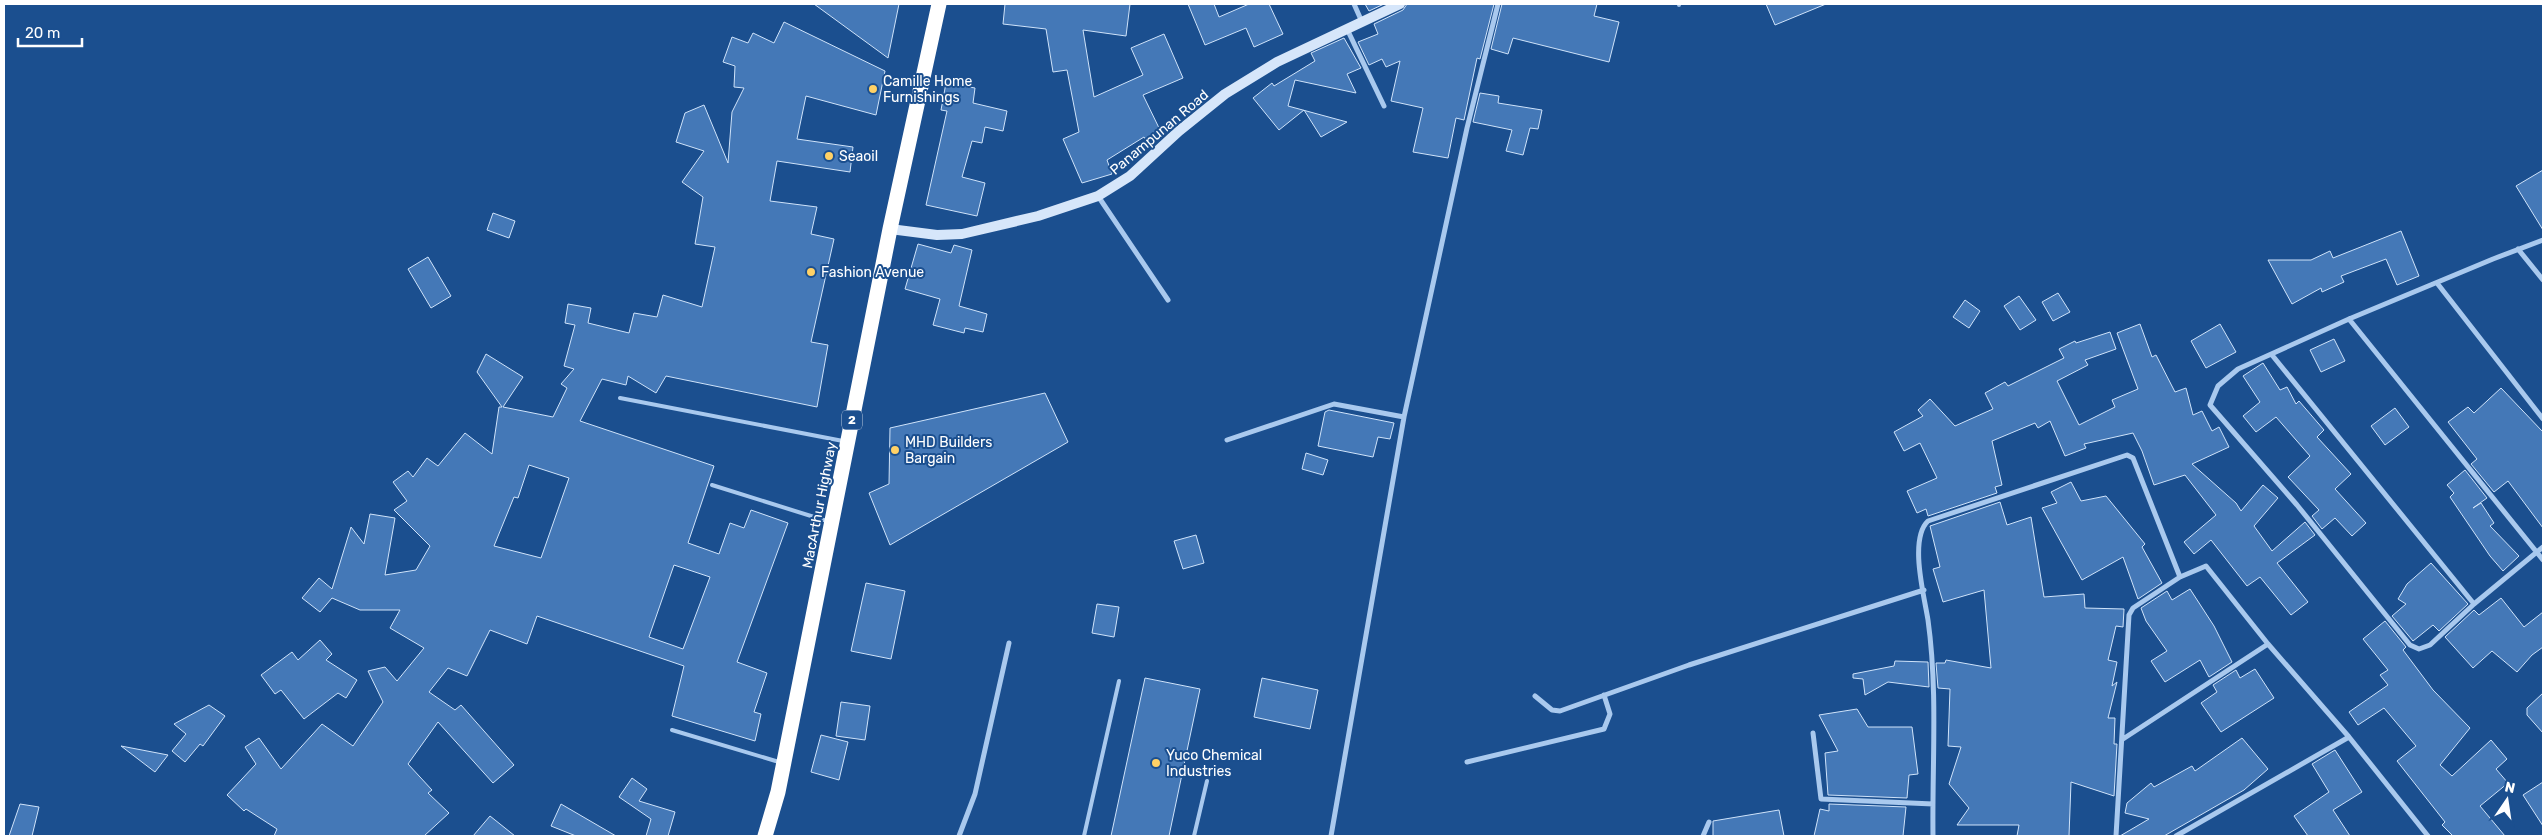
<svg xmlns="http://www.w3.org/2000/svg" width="2547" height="840" font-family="Rubik,sans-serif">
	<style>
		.building { fill: #4478b7; stroke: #cfe3fa; fill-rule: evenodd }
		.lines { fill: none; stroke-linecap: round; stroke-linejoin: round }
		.lane { stroke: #a9c9ee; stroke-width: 4 }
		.street { stroke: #a9c9ee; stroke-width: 5 }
		.secondary { stroke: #d6e6fa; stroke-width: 10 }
		.highway { stroke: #fff; stroke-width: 15 }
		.poi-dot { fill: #ffd166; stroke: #1b4f8f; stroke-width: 2 }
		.labels { text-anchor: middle; stroke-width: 4; stroke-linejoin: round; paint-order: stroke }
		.shield { fill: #1b4f8f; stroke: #bbcadd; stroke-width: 1 }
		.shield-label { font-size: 12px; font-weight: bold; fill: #fff }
		.poi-label { font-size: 14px; fill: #fff; stroke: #1b4f8f; text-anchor: start }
		.street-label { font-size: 14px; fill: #fff; stroke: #1b4f8f }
	</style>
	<rect width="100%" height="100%" fill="#1b4f8f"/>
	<path class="building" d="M814,4H899L888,58Z
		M1005,4H1130L1126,36L1083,30L1094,97L1143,75L1131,48L1164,34L1183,78L1143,95L1161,132L1146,140L1144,137L1107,160L1112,174L1082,183L1063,139L1079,132L1067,70L1053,72L1046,29L1003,24Z
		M1188,4H1214L1219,17L1249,4H1269L1283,34L1254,47L1246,28L1205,45Z
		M1365,4H1384L1369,11Z
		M1407,4H1494L1480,59L1477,58L1464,120L1456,118L1448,158L1413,152L1423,108L1391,101L1400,61L1386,67L1382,59L1369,65L1358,42L1378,34L1374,24L1403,10Z
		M1502,4H1597L1594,16L1619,22L1609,62L1513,38L1508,54L1491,49Z
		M1766,4H1826L1775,25Z
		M784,22L885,71L876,115L806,96L797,139L853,147L850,172L777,161L770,201L817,207L811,234L834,239L811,342L828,345L817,407L666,376L656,393L628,376L626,385L602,379L580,421L714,466L688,543L719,554L730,523L744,528L751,510L788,523L737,662L767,673L754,712L761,714L755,741L672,716L684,666L537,616L527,644L490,630L467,676L448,668L429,692L455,710L461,705L514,765L493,783L438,722L408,764L432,790L428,793L449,813L424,836H274L277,829L246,809L244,811L227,795L256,764L245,747L259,738L281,769L322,724L353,746L383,702L368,671L385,667L397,681L424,648L390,628L400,610H360L332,598L320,612L302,598L319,578L332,589L351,527L364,544L370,514L395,518L385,575L416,570L430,546L394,510L407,501L393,482L408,471L413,477L427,458L438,466L465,433L492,454L499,407H502L477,372L486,354L523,377L503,407L553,417L567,388L561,384L574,369L564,366L575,325L565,323L568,304L591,308L588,323L629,333L634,313L657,317L663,295L702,307L715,247L695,244L703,197L682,182L704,151L676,142L685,113L704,105L728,163L732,112L744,88L734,87L735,66L723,62L732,37L748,43L753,33L774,43ZM529,465L569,478L541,558L494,546L514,497L518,498ZM674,565L710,577L683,649L649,637Z
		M1344,38L1361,68L1347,74L1356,93L1295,80L1288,106L1347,122L1321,137L1304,110L1279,130L1253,98L1272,83L1274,86L1315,61L1311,53Z
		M946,83L975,88L973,103L1007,111L1003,131L985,127L982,143L972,141L962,177L985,183L977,216L926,205L947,111L941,110Z
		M1480,93L1499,96L1498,103L1542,110L1538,129L1530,128L1523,155L1506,151L1512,130L1473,122Z
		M2543,170V230L2516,186Z
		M493,213L515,221L509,238L487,230Z
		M2401,231L2419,276L2397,285L2386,259L2341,276L2344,282L2322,292L2321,288L2292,304L2268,260H2311L2330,251L2333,258Z
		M918,244L951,253L954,245L972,250L959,306L987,314L983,332L965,328L964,333L933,325L940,299L905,289Z
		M428,257L451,296L431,308L408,269Z
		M2058,293L2070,312L2053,321L2042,302Z
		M2019,296L2036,320L2020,330L2004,306Z
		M1965,300L1980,311L1969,328L1953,317Z
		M2140,324L2152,357L2156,355L2175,392L2186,388L2193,415L2202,411L2212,431L2219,427L2229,447L2192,464L2236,503L2241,511L2263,485L2278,498L2254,526L2272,551L2305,522L2315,535L2277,563L2308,602L2291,615L2260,577L2247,586L2211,540L2194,554L2184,542L2216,515L2185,475L2154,485L2142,451L2133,433L2084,444L2086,448L2065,456L2050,421L2038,428L2035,423L1992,441L2002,485L1995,487L1997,493L1928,516L1926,509L1917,513L1907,491L1937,478L1920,443L1904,451L1894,432L1923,416L1918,410L1930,399L1955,426L1993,409L1985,393L2005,382L2008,386L2064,358L2059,349L2075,341L2076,343L2110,332L2116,349L2085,360L2088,365L2057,381L2079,425L2115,407L2112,400L2138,389L2117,333Z
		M2220,324L2236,352L2206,368L2191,341Z
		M2334,339L2345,361L2321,372L2310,350Z
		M2263,363L2280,390L2287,387L2296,404L2299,401L2324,430L2317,437L2351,474L2335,489L2366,523L2352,536L2335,518L2322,529L2312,516L2319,510L2288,477L2310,456L2276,417L2256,432L2243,416L2260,402L2243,376Z
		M2501,388L2543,432V528L2508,481L2494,492L2471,464L2477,459L2448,422L2468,407L2474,413Z
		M1045,393L1068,442L890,545L869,493L889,484L890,428Z
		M2395,408L2409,427L2385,445L2371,426Z
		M1329,410L1394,423L1390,439L1378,437L1373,457L1318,446L1325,412Z
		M1306,453L1328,460L1323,475L1302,469Z
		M2465,470L2487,498L2473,508L2481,503L2494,523L2490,526L2519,556L2503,571L2490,556L2450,497L2454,493L2447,485Z
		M2071,482L2081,501L2106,496L2145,544L2142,547L2162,583L2138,599L2123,557L2082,580L2042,508L2057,503L2051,492Z
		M2000,502L2007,525L2031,517L2044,597L2084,594L2085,608L2124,609L2123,627L2116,626L2108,660L2117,662L2112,686L2117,682L2108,718H2115L2114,744H2117L2114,796L2071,782L2069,836H2017L2019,825H1957L1969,808L1949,784L1961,747L1948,746L1950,689L1938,688L1936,663H1945L1946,660L1991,668L1984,590L1943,602L1933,569L1940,567L1930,526Z
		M1196,535L1204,563L1183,569L1174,541Z
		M2431,563L2468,604L2439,631L2433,625L2413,641L2392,616L2406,604L2398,599L2407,584Z
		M866,583L905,591L891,659L851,651Z
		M2190,589L2214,626L2232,662L2209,677L2200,660L2165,682L2151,661L2167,651L2146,621L2141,608L2167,591L2172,600Z
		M2501,598L2524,627L2543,612V647L2532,655L2517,672L2492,651L2473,668L2445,637L2474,610L2479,615Z
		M1097,604L1119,607L1114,637L1092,633Z
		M2385,621L2406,647L2403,650L2433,690L2470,728L2440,765L2452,776L2491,740L2507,759L2496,769L2508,783L2480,806L2505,836H2453L2442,825L2445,822L2397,761L2416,746L2384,708L2358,725L2349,712L2388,685L2380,675L2388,670L2363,639Z
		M320,640L332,654L326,660L357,680L346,698L338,693L304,719L281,690L275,694L261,675L292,652L298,660Z
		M1895,661L1928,662L1929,687L1888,682L1865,695L1863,679L1853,678V674L1894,666Z
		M2255,669L2274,698L2221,732L2201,703L2217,692L2213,685L2236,670L2240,678Z
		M1145,678L1200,689L1169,836H1111Z
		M1262,678L1318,690L1310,729L1254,717Z
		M2543,693V733L2527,715V708Z
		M841,702L870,706L865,740L836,736Z
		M209,705L225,716L203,746L200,744L185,762L172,751L186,734L174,724Z
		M1857,709L1868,727H1912L1918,774L1909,775L1907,798L1828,795L1825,753L1838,751L1819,715Z
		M821,735L848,742L839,780L811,772Z
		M2242,738L2268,769L2244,790L2164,836H2120L2149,819L2125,813L2127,803L2151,783L2154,787L2192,766L2195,771Z
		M121,746L168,755L155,772Z
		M2335,750L2362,792L2333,810L2350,836H2308L2294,816L2329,792L2312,764Z
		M632,778L647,789L639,801L675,812L668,836H646L651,819L619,797Z
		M2543,782V826L2523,795Z
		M20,804L39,807L32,836H9Z
		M561,804L616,836H576L551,826Z
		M1829,804L1906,807L1903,836H1814L1820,809L1829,811Z
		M1779,810L1784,836H1713V821Z
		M490,816L515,836H473Z"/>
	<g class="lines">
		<path class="lane" d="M1679,4V5
			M620,398L843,441
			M712,485L827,521
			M672,730L779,762
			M1084,836L1119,681
			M1194,836L1207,781"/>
		<path class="street" d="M1354,4L1362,22
			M1347,29L1384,106
			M1098,196L1168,300
			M2543,240L2493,259L2349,319L2238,369L2218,386L2210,405L2297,505L2410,645L2419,649L2430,645L2474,604L2543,547
			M2518,249L2543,280
			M2437,283L2543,419
			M2349,319L2543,560
			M2272,355L2474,604
			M1227,440L1334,404L1404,417
			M1535,696L1552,710L1560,711L1689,665L1924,590
			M1813,733L1821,799L1933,804
			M2123,739L2268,644
			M1467,762L1604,729L1610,714L1604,695
			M959,836L975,794L1009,643
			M1331,836L1404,417L1467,128L1498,4
			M1703,836L1709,822
			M1933,836C1932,764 1938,692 1928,620C1924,595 1909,539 1928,521L2127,455L2133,458L2180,577
			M2116,836L2129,615L2133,608L2180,577L2206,566L2268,644L2349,737L2428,836
			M2176,836L2349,737"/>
		<path class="secondary" d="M890,229L937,235L962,234L1038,216L1098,196L1130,176L1179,131L1225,94L1277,62L1400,4"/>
		<path class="highway" d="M765,836L778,792L890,229L939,4"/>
	</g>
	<g class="poi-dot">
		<circle cx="873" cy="89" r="5"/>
		<circle cx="829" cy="156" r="5"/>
		<circle cx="811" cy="272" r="5"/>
		<circle cx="895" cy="450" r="5"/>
		<circle cx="1156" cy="763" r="5"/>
	</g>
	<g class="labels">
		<rect class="shield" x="842" y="410.5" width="20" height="19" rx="4"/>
		<g class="shield-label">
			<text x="852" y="424">2</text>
		</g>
		<g class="poi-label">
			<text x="883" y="86">Camille Home<tspan x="883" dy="16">Furnishings</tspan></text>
			<text x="839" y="161">Seaoil</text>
			<text x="821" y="277">Fashion Avenue</text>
			<text x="905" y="447">MHD Builders<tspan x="905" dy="16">Bargain</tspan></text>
			<text x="1166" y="760">Yuco Chemical<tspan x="1166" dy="16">Industries</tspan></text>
		</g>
		<g class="street-label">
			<text transform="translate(1159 132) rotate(-40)" y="5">Panampunan Road</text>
			<text transform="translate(819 505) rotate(-79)" y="5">MacArthur Highway</text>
		</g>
	</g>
	<rect width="2547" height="840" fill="none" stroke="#ffffff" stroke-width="10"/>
	<g transform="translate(2507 800) rotate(13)" stroke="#1b4f8f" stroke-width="4" paint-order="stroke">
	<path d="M0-4L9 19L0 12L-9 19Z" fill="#ffffff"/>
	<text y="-8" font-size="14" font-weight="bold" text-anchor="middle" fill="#ffffff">N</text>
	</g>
	<path d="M18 38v8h64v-8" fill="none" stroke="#ffffff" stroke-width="2.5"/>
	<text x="25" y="38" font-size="15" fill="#ffffff" stroke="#1b4f8f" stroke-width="4" paint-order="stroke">20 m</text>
</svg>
